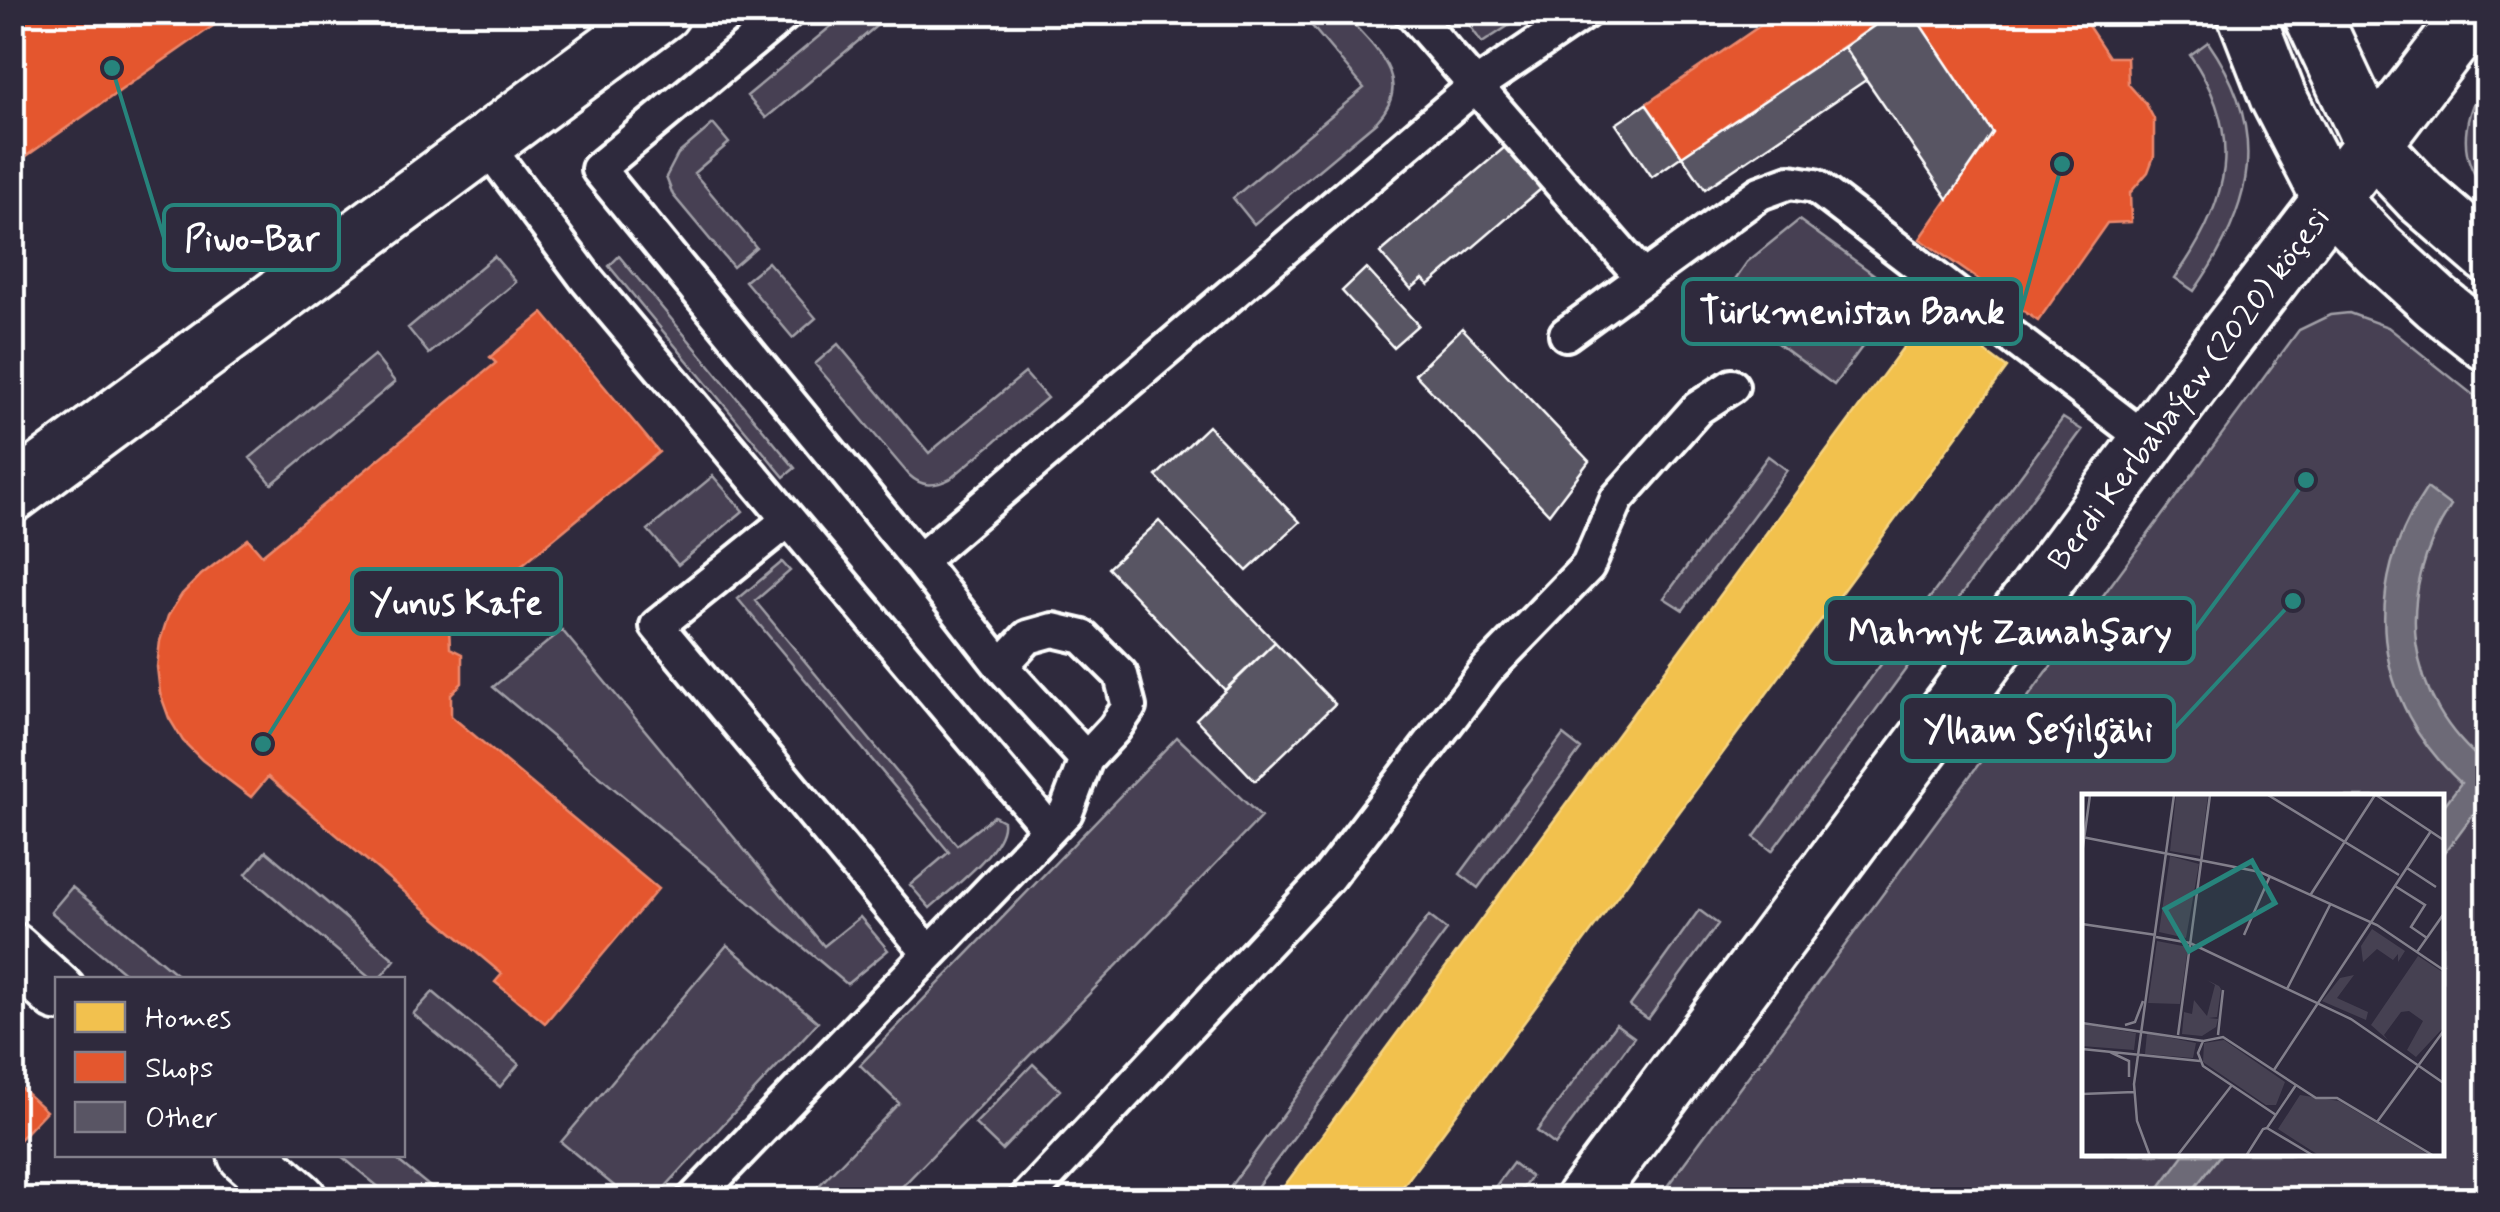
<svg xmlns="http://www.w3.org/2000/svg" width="2500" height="1212" font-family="Mynerve,sans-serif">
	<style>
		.green { fill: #464152; stroke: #a2a0a8; stroke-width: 2.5; fill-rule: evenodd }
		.water { fill: #6d6a77; stroke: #a7a6ad; stroke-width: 2.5 }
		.homes { fill: #f2c14e; stroke: #f6d483; stroke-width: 2.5 }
		.shops { fill: #e4572e; stroke: #ec896d; stroke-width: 2.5 }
		.building { fill: #595564; stroke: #fff; stroke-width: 2.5 }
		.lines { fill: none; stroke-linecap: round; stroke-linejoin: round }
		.service-casing { stroke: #fff; stroke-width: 40 }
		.minor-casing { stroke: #fff; stroke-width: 62 }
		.tertiary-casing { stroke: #fff; stroke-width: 62 }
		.service { stroke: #2f2a3d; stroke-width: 32 }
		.minor { stroke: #2f2a3d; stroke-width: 55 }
		.tertiary { stroke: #2f2a3d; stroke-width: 55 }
		.labels { text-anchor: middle; stroke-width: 10; stroke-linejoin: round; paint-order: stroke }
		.street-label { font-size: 32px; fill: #fff; stroke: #2f2a3d }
		.inset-road { fill: none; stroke: #827f8b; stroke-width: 2.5 }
		.view { fill: #27847c; fill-opacity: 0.15; stroke: #27847c; stroke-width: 5 }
		.inset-edge { fill: none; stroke: #fff; stroke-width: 5 }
		.leader { fill: none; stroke: #27847c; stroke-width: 4 }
		.callout-dot { fill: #27847c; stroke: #2f2a3d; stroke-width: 4 }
		.callout { fill: #2f2a3d; stroke: #27847c; stroke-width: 4 }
		.callout-label { font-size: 35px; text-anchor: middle; font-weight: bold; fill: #fff }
	</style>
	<rect width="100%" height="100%" fill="#2f2a3d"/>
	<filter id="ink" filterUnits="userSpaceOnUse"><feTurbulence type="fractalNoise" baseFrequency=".01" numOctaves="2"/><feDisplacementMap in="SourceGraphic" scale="20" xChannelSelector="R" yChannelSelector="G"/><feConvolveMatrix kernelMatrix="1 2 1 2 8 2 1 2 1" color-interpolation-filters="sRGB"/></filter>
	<g filter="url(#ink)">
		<path class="green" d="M847,13H892L766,118L747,96Z
			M1301,13H1343C1371,45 1417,79 1377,121L1254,224L1233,198L1364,88Z
			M1461,13H1528L1482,43Z
			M2208,42C2270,131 2254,205 2194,291L2175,278C2229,202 2246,136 2190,55Z
			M2487,77V190C2454,157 2464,113 2487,77Z
			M713,124L729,143L694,173L756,247L733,267L673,195L666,177L678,154Z
			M1799,220L1901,294L1834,385L1720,301L1747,262Z
			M494,256L516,282L429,354L408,328Z
			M619,256L795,468L784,477L609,266Z
			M768,262L816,318L793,338L745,281Z
			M2349,313L2388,327L2487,406V1199L1657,1200L2299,330L2330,315ZM2085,797H2442V1154H2085Z
			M838,344L929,453L1025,373L1047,398L950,479C934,487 922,487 909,475L815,364Z
			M374,355L395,382L272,484L250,458Z
			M2063,418L2082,430L1928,640L1909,626Z
			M1768,456L1787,470L1683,610L1664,598Z
			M713,476L743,511L678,565L648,530Z
			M782,562L790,571L755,601L957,845L994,816L1003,821C1007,848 950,890 930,908L910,885L949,852L738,599Z
			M562,630L824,946L860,917L888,950L847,984L493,687Z
			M1896,644L1914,658L1772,851L1754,837Z
			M1563,735L1581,749L1478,888L1460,874Z
			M1177,737L1261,817L890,1199H806L899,1103L860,1065Z
			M266,851L395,960L379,979H371L246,874Z
			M72,887L182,979H132L51,912Z
			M1699,910L1718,924L1648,1019L1630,1006Z
			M1429,916L1447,930L1248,1199H1221Z
			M727,945L818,1022L654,1199H630L561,1142Z
			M433,992L519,1064L500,1087L413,1014Z
			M1616,1024L1634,1037L1555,1145L1537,1131Z
			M1033,1064L1060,1090L1002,1150L975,1124Z
			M340,1155H391L445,1199H393Z
			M1513,1163L1531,1177L1515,1199H1486Z"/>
		<path class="water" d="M2427,488L2451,506C2394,594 2403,698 2488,766L2487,803L2483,801L2443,855V807L2461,783C2372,701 2360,586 2427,488Z
			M2184,1155H2220L2186,1199H2151Z"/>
		<path class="homes" d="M1930,311L2007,368L1393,1200H1274Z"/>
		<path class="shops" d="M12,12H233L12,166Z
			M1780,12H1894L1682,156L1646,104Z
			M1912,12H2079L2109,57H2127L2128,84L2146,104L2154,119V156L2148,172L2130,193L2131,222L2107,223L2038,321L1920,239L1993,133Z
			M543,313L659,452L449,625L450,648L462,654V683L451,694V716L658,889L545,1023L495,982L502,974L268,777L251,797L202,760L183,741L169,718L160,693L157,667L160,641L168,616L182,594L201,575L248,539L262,555L496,363L490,357Z
			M12,1080L46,1111L12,1147Z"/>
		<path class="building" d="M1894,12H1912L1993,133L1948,199L1844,47Z
			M1844,47L1866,80L1705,189L1682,156Z
			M1646,104L1682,156L1652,177L1616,124Z
			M1505,147L1541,189L1429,285L1423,279L1411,289L1380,253Z
			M1366,268L1418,325L1393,347L1342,291Z
			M1462,328L1589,461L1549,514L1415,374Z
			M1208,426L1300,522L1247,571L1156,476Z
			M1159,521L1275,642L1225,690L1108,568Z
			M1275,642L1335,704L1255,781L1196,719Z"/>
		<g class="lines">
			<defs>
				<path id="service" d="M787,12L598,169L919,561L1001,666L1086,759
					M1411,12L1643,278
					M487,146L587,280L1049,829
					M1566,334L1760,193L1790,182L1815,186L2148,441
					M787,521L657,626L929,953
					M919,561L1474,87L1585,12
					M693,1200L1066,812L1086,759L1114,729L1129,707L1121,675L1083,637L1053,630L1028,637L1001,666
					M1025,1200L1328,877L1487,670L1588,566L1617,499L1698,408L1732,386"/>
				<path id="minor" d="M12,494L662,12
					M1583,1200L2223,341L2474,12"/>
				<path id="tertiary" d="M2245,12L2278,97L2331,200L2379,250L2437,303L2488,343
					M2311,12L2374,147L2420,196L2488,255
					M12,951L58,993
					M246,1154L299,1200"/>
			</defs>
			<use href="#service" class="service-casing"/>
			<use href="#minor" class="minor-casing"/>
			<use href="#tertiary" class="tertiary-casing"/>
			<use href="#service" class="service"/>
			<use href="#minor" class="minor"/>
			<use href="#tertiary" class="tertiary"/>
		</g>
	</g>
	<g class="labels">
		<g class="street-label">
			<text transform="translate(2188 388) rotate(-53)" y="11">Berdi Kerbabaýew (2020) köçesi</text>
		</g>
	</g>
	<g transform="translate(2082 794)">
		<rect width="362" height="362" fill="#2f2a3d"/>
		<path d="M94,1H126L118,62L88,57ZM88,62L117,70L104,144L77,138ZM290,135L323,157L316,168V160L311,166L295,155L281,168L279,152ZM75,147L106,153L98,210L66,209ZM336,162L362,179V233L334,263L325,256L341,227L327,217L319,218L302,241L306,246L289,231ZM272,181L255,204L286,218L284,226L240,207L258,184ZM125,186L137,192L139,195L135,223L127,224L136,225L134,233L120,242L100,240L102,218L110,220L112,206L125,222L133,191ZM0,230L54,239L52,256L0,252ZM65,239L114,249L111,264L63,260ZM142,246L203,288L194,311H184L121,268L122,249ZM218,301L257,307L349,362H238L196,335Z" fill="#464152"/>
		<path class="inset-road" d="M186,1L317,81M294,1L363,47M0,43L178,78L295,131L363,177M0,60L8,1M325,74L354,93M313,92L343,111L329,133L345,144M229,100L293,1M0,130L74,141M162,141L188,82M74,143L108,149L269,225L363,290M335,158L363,118M205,195L249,109M0,229L121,247M43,231L53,228L61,207M96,241L128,1M136,241L141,196M0,255L118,267M28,258L47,267V283M192,276L349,37M214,291L234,304H255L352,362M0,300L52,298M295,328L363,235M185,334L232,362M68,362L55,327L52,290L92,1M95,362L150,291M164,362L181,335L185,334L214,291L141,243L121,247L116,259L121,272L194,321"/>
		<path class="view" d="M170,67L193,109L107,157L83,115Z"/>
		<rect width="362" height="362" class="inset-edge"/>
	</g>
	<path class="leader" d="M112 68L164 238M2062 164L2021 311M263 744L352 602M2306 480L2194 631M2293 601L2174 729"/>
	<g class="callout-dot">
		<circle cx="112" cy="68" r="10"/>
		<circle cx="2062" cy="164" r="10"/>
		<circle cx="263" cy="744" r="10"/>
		<circle cx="2306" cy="480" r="10"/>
		<circle cx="2293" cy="601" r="10"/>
	</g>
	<g class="callout">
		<rect x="164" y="205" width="175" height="65" rx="10"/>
		<rect x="1683" y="279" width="338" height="65" rx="10"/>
		<rect x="352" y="569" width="209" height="65" rx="10"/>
		<rect x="1826" y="598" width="368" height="65" rx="10"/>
		<rect x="1902" y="696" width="272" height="65" rx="10"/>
	</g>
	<g class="callout-label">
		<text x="252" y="250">Piwo-Bar</text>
		<text x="1852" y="323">Türkmenistan Bank</text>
		<text x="456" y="614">Yunus Kafe</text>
		<text x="2010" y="643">Mahmyt Zamahşary</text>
		<text x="2038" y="741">Ylham Seýilgähi</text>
	</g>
	<rect width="2500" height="1212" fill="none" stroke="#2f2a3d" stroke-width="50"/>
	<rect x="25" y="25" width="2450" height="1162" fill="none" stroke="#fff" stroke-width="4" filter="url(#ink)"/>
	<rect x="55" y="977" width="350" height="180" fill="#2f2a3d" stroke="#827f8b" stroke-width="2.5"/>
	<rect x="75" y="1002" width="50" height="30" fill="#f2c14e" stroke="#827f8b" stroke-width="2.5"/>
	<text x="145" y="1027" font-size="30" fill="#ffffff">Homes</text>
	<rect x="75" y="1052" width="50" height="30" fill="#e4572e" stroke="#827f8b" stroke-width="2.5"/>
	<text x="145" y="1077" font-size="30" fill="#ffffff">Shops</text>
	<rect x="75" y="1102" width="50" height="30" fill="#595564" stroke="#827f8b" stroke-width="2.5"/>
	<text x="145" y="1127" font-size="30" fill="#ffffff">Other</text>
</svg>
